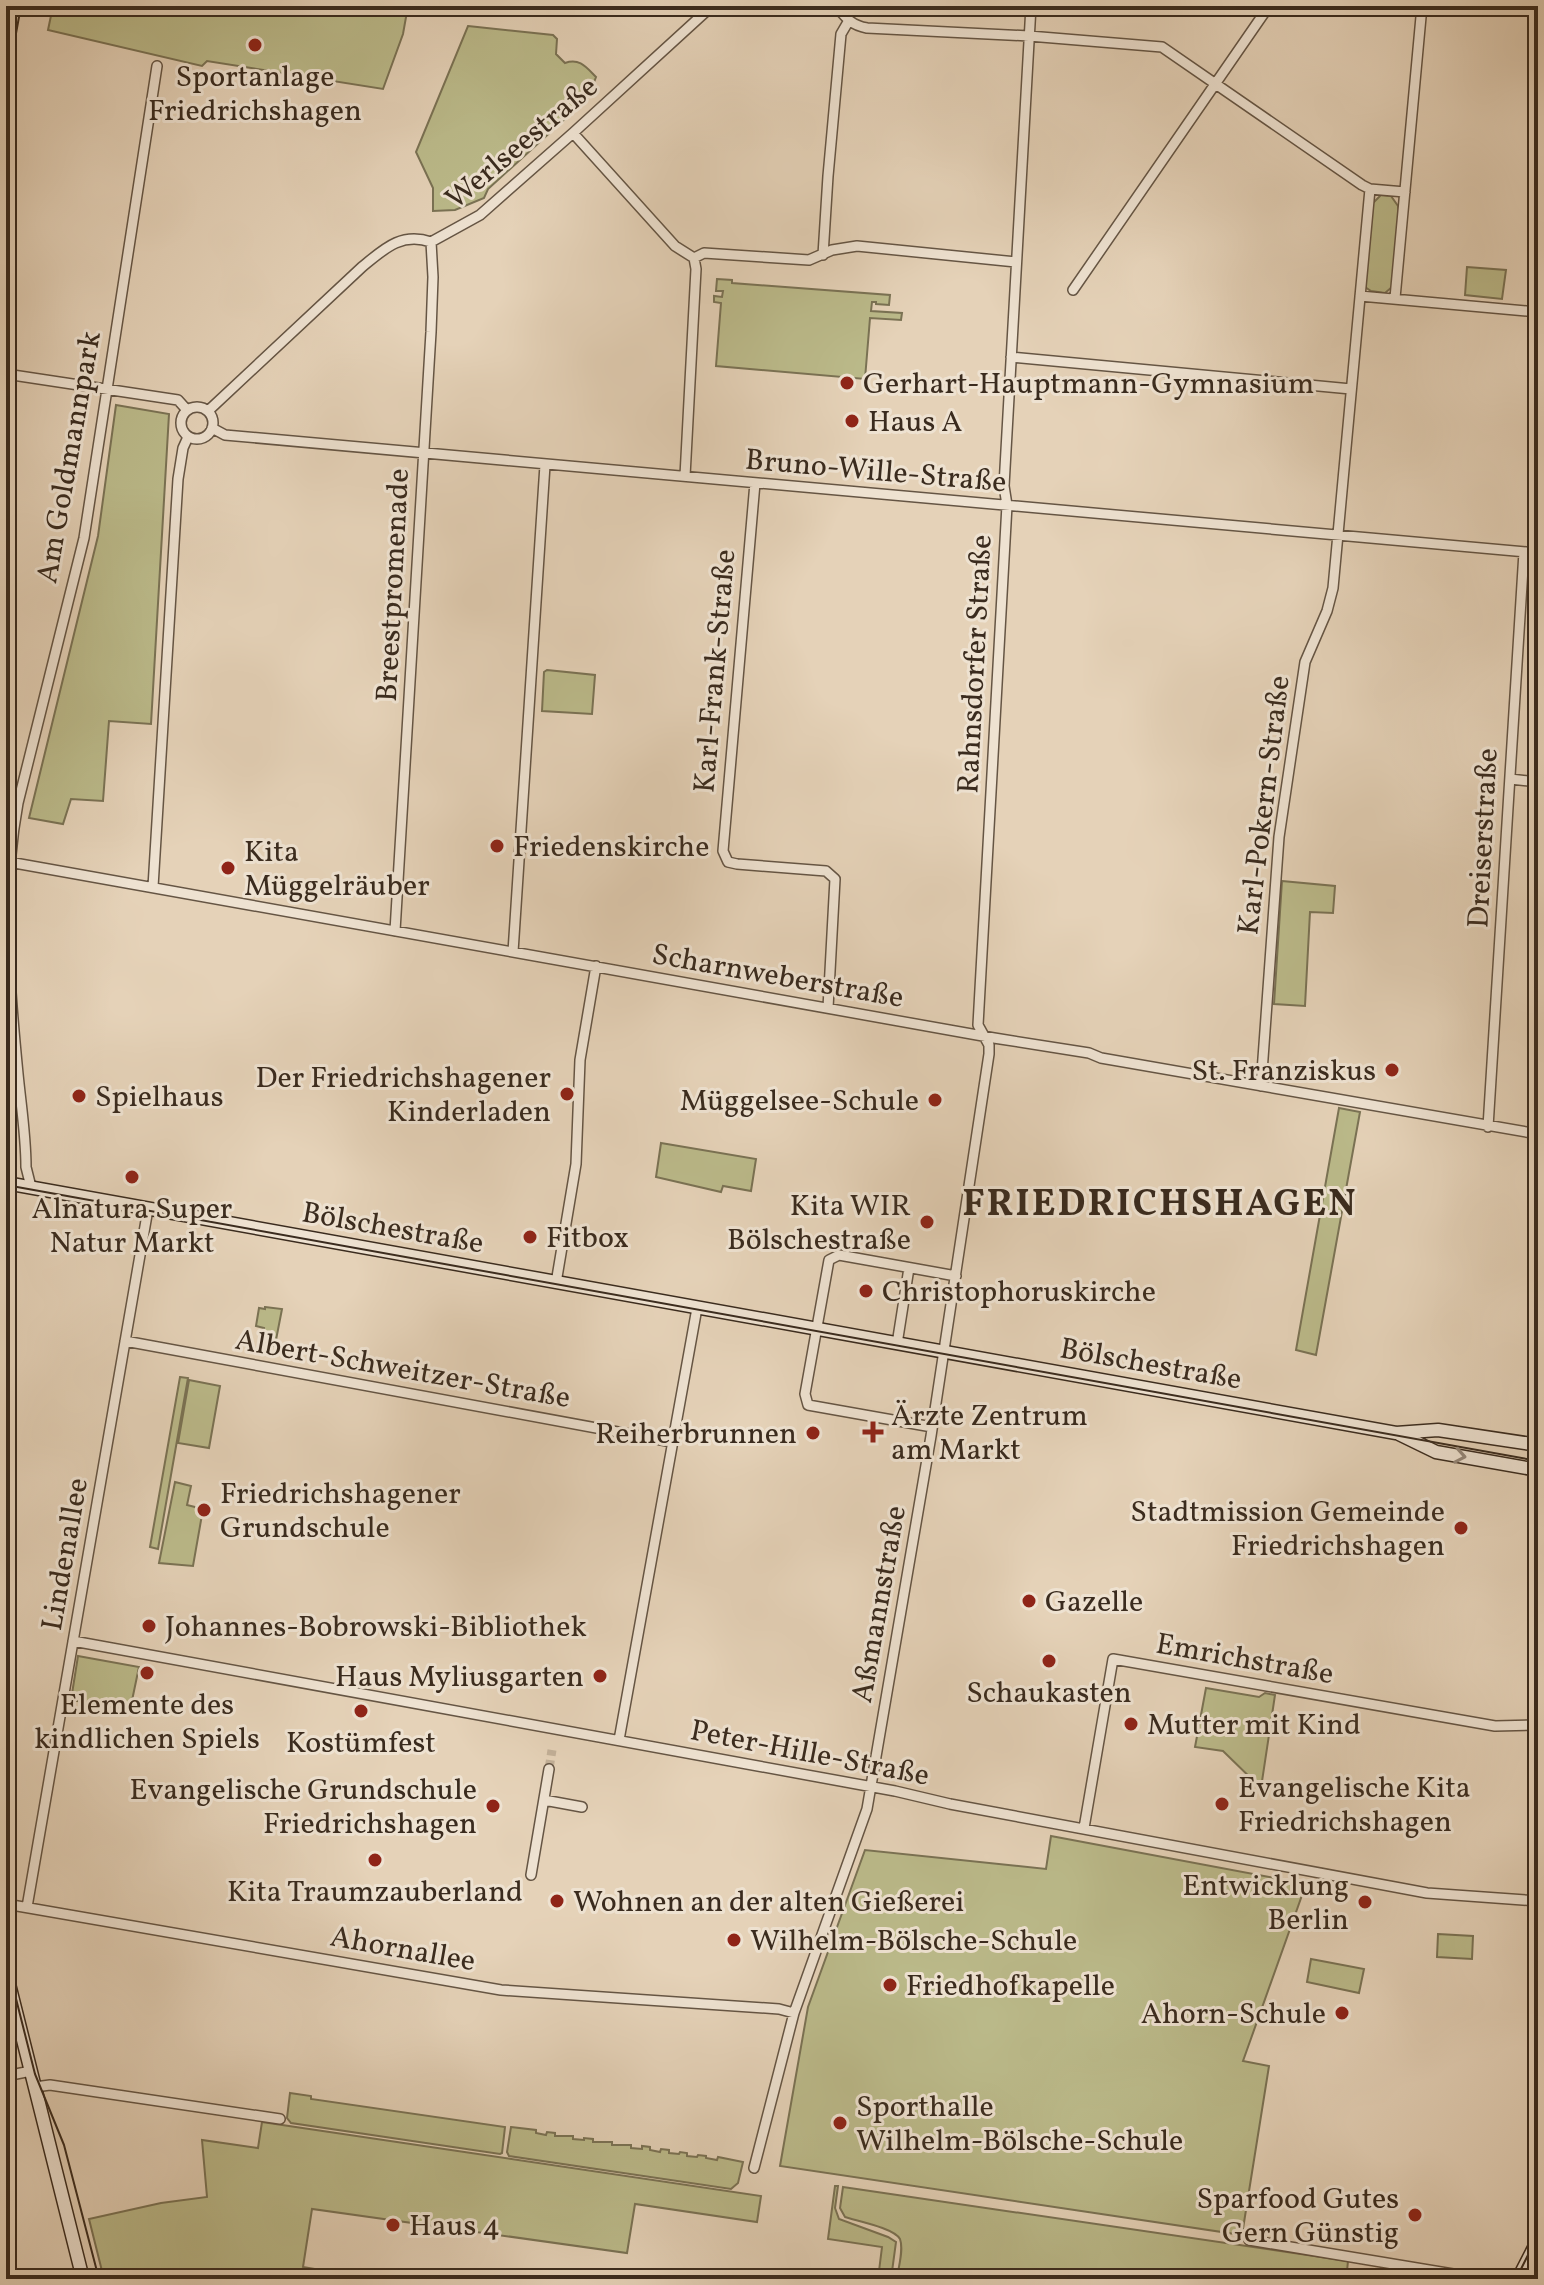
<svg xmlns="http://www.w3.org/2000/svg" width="1544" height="2285" font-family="Vollkorn,serif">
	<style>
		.green { fill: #bbba8a; stroke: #7a7254; stroke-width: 2 }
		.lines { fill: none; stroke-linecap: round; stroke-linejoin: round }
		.street-tunnel { stroke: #c3b199; stroke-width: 9; stroke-dasharray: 9 4.5; stroke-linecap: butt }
		.street-casing { stroke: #655544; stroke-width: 12 }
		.secondary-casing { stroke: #3a2b1e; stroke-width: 15 }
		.street { stroke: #eee2d1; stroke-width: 9 }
		.secondary { stroke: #eee2d1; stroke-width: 12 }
		.tram { stroke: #3a2b1e; stroke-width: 2 }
		.oneway { stroke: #948678 }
		.poi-dot { fill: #8f2418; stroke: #eee2d1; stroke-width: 3 }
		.labels { text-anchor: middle; stroke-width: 6; stroke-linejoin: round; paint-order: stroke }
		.poi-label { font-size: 30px; fill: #3a2b1e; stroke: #eee2d1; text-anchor: start }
		.street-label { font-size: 30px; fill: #3a2b1e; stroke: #eee2d1 }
		.district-label { font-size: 38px; font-weight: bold; letter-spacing: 2px; fill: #3a2b1e; stroke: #eee2d1 }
	</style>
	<rect width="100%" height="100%" fill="#e5d2b8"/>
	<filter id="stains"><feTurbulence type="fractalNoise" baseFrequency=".0025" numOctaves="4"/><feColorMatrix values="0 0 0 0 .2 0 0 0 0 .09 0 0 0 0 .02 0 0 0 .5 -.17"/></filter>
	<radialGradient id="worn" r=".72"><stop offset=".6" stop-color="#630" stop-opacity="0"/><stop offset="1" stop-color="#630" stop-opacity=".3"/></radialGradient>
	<path class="green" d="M53,6H408L403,34L383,89L207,61L202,66L48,30Z
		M468,26L553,35L557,39L556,54L565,63C580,58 586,67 596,77L588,98L488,189L484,198L455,210L433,211V188L416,152Z
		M1381,195L1391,196L1398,206L1399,214L1392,287L1385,293L1371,291L1365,287L1373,203Z
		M1467,267L1506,270L1502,299L1465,295Z
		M717,279L732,280V283L890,295L889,305L876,304V302H872L871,311L902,313L901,320L870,318L865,379L716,366L721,303L714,302V296L722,297L723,291H716Z
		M116,405L169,414L151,724L109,721L103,801L71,799L63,824L29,818L98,536Z
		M547,670L595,675L592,714L542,711L544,672Z
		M1282,881L1335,886L1333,913L1310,912L1305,1006L1274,1004Z
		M1339,1108L1360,1112L1316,1355L1296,1350Z
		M661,1143L756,1159L751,1191L723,1186L721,1192L656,1177Z
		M265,1307L282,1309L275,1345L271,1347L262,1341L264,1328L256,1326L259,1308L265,1309Z
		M180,1377L188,1378L158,1549L150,1547Z
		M189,1380L220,1386L209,1448L178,1443Z
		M175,1482L191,1486L187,1505L203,1509L193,1566L159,1563Z
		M78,1656L139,1667L130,1710L71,1700Z
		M1206,1688L1259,1697L1265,1693L1275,1695L1261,1788L1223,1751L1195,1747Z
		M1051,1836L1306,1884L1243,2061L1269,2066L1242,2235L780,2166L808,2007L865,1850L1046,1869Z
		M1438,1934L1473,1936L1472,1959L1437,1957Z
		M1311,1959L1364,1969L1359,1993L1307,1982Z
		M290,2093L311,2096V2099L505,2127L502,2153L500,2154L291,2123L287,2118Z
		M262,2122L761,2196L757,2222L635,2204L627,2253L312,2209L303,2267L321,2270L320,2279H104L89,2219L161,2203L207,2197L202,2140L258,2148Z
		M511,2127L536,2130V2133L546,2135L547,2132L555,2133V2136H573V2139L584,2140V2138L593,2139V2142H612V2145H631V2148L642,2149V2146L650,2147V2150L660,2152L661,2149L669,2150V2153L679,2154L680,2152L687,2153V2156L697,2157L698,2155L706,2156V2158L717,2160L718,2157L743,2162L738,2183L731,2189L509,2156L507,2152Z
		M835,2186H838L835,2208L839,2219L888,2237L896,2242L891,2279H878L882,2247L828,2239Z
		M843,2187L1348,2261L1347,2271L1336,2279L1287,2274L1286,2279H897C898,2268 904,2250 900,2239C894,2228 857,2221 845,2217L840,2208Z"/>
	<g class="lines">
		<path class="street-tunnel" d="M549,1769L552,1750"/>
		<defs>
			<path id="street" d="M836,6C846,18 851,25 867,28L1029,36L1162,47L1362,185L1370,189L1405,192
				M573,133L675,246L694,258L696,269L685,476
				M823,255L828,176L841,34L848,22
				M694,258L704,253L809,260L832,250L857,246L1016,262
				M1073,290L1269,6
				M1360,296L1538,312
				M1395,298L1422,6
				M1011,357L1351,389
				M6,374L178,400L187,410
				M181 423a16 16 0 1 1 32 0a16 16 0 1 1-32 0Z
				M208,411L362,267C384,249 401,232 431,242L480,215L573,133L712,6
				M212,428L225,435L1538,553
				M755,483L723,851L728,862L737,864L826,871L835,879L828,1008
				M1510,779L1538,782
				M9,862L994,1038L1089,1053L1101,1058L1538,1134
				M153,887L178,479L183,448L188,437
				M395,931L431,332L433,277L431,242
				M513,952L545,465
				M1261,1086L1279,837L1305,662L1327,611L1333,588L1370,189
				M1488,1127L1524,552
				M31,1187L26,1167C26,1136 21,1105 18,1074C9,982 1,895 18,803L84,538L157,66
				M556,1283L576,1164L580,1060L596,966
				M125,1341L672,1442
				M897,1344L909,1268
				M932,1427L808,1405L805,1394L829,1260L839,1255L956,1276
				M73,1641L895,1791L950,1804L1427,1893L1538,1901
				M619,1740L697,1308
				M544,1800L582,1807
				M1084,1828L1113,1659L1495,1726L1538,1725
				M531,1875L549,1769
				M6,1904L501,1990L779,2009L794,2013
				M27,1907L148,1209
				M6,2076L31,2071
				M35,2087L50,2085L280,2119
				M754,2168L794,2013L867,1809L931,1436L989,1054V1045L978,1025L1007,505L1004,486L1031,6
				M1249,2240L1465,2276L1495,2279
				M1525,2266L1538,2273"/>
			<path id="secondary" d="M6,20L9,6
				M6,1183L1396,1433L1438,1430L1538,1445
				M1399,1434L1436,1452L1538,1470
				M6,1972L83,2279
				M1518,2279L1538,2240"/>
		</defs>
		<use href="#street" class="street-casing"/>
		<use href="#secondary" class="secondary-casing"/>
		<use href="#street" class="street"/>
		<use href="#secondary" class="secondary"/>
		<path class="tram" d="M6,88L21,6
			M6,1185L1538,1461
			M6,1959L35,2074L64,2145L99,2279
			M1516,2279L1538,2235"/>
	</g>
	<defs><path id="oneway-chevron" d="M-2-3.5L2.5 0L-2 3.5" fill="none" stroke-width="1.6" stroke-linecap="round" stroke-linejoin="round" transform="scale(2)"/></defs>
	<use class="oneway" href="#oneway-chevron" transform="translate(1460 1456) rotate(10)"/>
	<g class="poi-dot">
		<circle cx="255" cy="45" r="8"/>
		<circle cx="847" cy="383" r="8"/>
		<circle cx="852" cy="421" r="8"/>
		<circle cx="497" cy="846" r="8"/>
		<circle cx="228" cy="868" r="8"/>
		<circle cx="1392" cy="1070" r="8"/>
		<circle cx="567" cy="1094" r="8"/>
		<circle cx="79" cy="1096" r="8"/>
		<circle cx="935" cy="1100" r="8"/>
		<circle cx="132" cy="1177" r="8"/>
		<circle cx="927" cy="1222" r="8"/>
		<circle cx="530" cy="1237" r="8"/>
		<circle cx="866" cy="1291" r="8"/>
		<path d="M869 1420h8v8h8v8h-8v8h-8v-8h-8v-8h8z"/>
		<circle cx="813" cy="1433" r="8"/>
		<circle cx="204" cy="1510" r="8"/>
		<circle cx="1461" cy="1528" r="8"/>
		<circle cx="1029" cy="1601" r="8"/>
		<circle cx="149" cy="1626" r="8"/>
		<circle cx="1049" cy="1661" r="8"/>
		<circle cx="147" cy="1673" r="8"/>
		<circle cx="600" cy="1676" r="8"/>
		<circle cx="361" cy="1711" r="8"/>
		<circle cx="1131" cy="1724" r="8"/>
		<circle cx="1222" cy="1804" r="8"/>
		<circle cx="493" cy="1806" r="8"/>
		<circle cx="375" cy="1860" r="8"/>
		<circle cx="557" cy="1901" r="8"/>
		<circle cx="1365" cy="1902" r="8"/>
		<circle cx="734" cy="1940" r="8"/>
		<circle cx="890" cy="1985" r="8"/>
		<circle cx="1342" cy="2013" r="8"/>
		<circle cx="840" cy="2123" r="8"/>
		<circle cx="1415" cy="2215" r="8"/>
		<circle cx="393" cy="2225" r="8"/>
	</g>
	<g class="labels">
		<g class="poi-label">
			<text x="255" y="86" text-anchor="middle">Sportanlage<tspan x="255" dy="34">Friedrichshagen</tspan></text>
			<text x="863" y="393">Gerhart-Hauptmann-Gymnasium</text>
			<text x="868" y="431">Haus A</text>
			<text x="513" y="856">Friedenskirche</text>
			<text x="244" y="861">Kita<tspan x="244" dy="34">Müggelräuber</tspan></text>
			<text x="1376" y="1080" text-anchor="end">St. Franziskus</text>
			<text x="551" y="1087" text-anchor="end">Der Friedrichshagener<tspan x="551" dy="34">Kinderladen</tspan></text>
			<text x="95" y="1106">Spielhaus</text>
			<text x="919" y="1110" text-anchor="end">Müggelsee-Schule</text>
			<text x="911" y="1215" text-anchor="end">Kita WIR<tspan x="911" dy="34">Bölschestraße</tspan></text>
			<text x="132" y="1218" text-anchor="middle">Alnatura Super<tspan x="132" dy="34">Natur Markt</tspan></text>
			<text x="546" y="1247">Fitbox</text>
			<text x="882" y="1301">Christophoruskirche</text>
			<text x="891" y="1425">Ärzte Zentrum<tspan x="891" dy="34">am Markt</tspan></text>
			<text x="797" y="1443" text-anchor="end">Reiherbrunnen</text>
			<text x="220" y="1503">Friedrichshagener<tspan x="220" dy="34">Grundschule</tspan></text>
			<text x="1445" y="1521" text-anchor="end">Stadtmission Gemeinde<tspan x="1445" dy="34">Friedrichshagen</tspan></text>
			<text x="1045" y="1611">Gazelle</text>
			<text x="165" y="1636">Johannes-Bobrowski-Bibliothek</text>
			<text x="584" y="1686" text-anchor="end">Haus Myliusgarten</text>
			<text x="1049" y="1702" text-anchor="middle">Schaukasten</text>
			<text x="147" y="1714" text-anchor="middle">Elemente des<tspan x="147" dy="34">kindlichen Spiels</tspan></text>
			<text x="1147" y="1734">Mutter mit Kind</text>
			<text x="361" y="1752" text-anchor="middle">Kostümfest</text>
			<text x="1238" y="1797">Evangelische Kita<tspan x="1238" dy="34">Friedrichshagen</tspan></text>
			<text x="477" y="1799" text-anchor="end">Evangelische Grundschule<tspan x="477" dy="34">Friedrichshagen</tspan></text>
			<text x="1349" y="1895" text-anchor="end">Entwicklung<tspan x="1349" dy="34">Berlin</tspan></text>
			<text x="375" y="1901" text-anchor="middle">Kita Traumzauberland</text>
			<text x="573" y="1911">Wohnen an der alten Gießerei</text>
			<text x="750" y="1950">Wilhelm-Bölsche-Schule</text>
			<text x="906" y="1995">Friedhofkapelle</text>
			<text x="1326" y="2023" text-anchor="end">Ahorn-Schule</text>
			<text x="856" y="2116">Sporthalle<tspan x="856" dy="34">Wilhelm-Bölsche-Schule</tspan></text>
			<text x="1399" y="2208" text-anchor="end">Sparfood Gutes<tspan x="1399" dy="34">Gern Günstig</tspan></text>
			<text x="409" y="2235">Haus 4</text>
		</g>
		<g class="street-label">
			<text transform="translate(521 142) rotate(-40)" y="10">Werlseestraße</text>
			<text transform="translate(68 457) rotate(-80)" y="10">Am Goldmannpark</text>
			<text transform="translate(876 470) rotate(5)" y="10">Bruno-Wille-Straße</text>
			<text transform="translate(392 585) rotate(-87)" y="10">Breestpromenade</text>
			<text transform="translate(974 664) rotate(-87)" y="10">Rahnsdorfer Straße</text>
			<text transform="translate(714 671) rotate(-85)" y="10">Karl-Frank-Straße</text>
			<text transform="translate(1263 805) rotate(-83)" y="10">Karl-Pokern-Straße</text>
			<text transform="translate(1482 838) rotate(-87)" y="10">Dreiserstraße</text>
			<text transform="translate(778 975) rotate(10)" y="10">Scharnweberstraße</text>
			<text transform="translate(393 1227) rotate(10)" y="10">Bölschestraße</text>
			<text transform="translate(1151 1363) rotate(10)" y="10">Bölschestraße</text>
			<text transform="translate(403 1368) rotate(10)" y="10">Albert-Schweitzer-Straße</text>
			<text transform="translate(64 1554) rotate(-80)" y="10">Lindenallee</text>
			<text transform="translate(878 1604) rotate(-80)" y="10">Aßmannstraße</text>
			<text transform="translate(1245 1658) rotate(10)" y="10">Emrichstraße</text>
			<text transform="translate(810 1752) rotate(11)" y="10">Peter-Hille-Straße</text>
			<text transform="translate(403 1948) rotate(10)" y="10">Ahornallee</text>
		</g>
		<g class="district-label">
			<text x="1160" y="1215">FRIEDRICHSHAGEN</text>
		</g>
	</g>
	<rect width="1544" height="2285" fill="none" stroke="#e5d2b8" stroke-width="32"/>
	<rect x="8" y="8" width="1528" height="2269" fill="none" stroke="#3a2b1e" stroke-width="4"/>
	<rect x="16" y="16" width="1512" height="2253" fill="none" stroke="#3a2b1e" stroke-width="2"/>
	<rect width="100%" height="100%" filter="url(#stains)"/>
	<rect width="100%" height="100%" fill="url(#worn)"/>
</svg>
